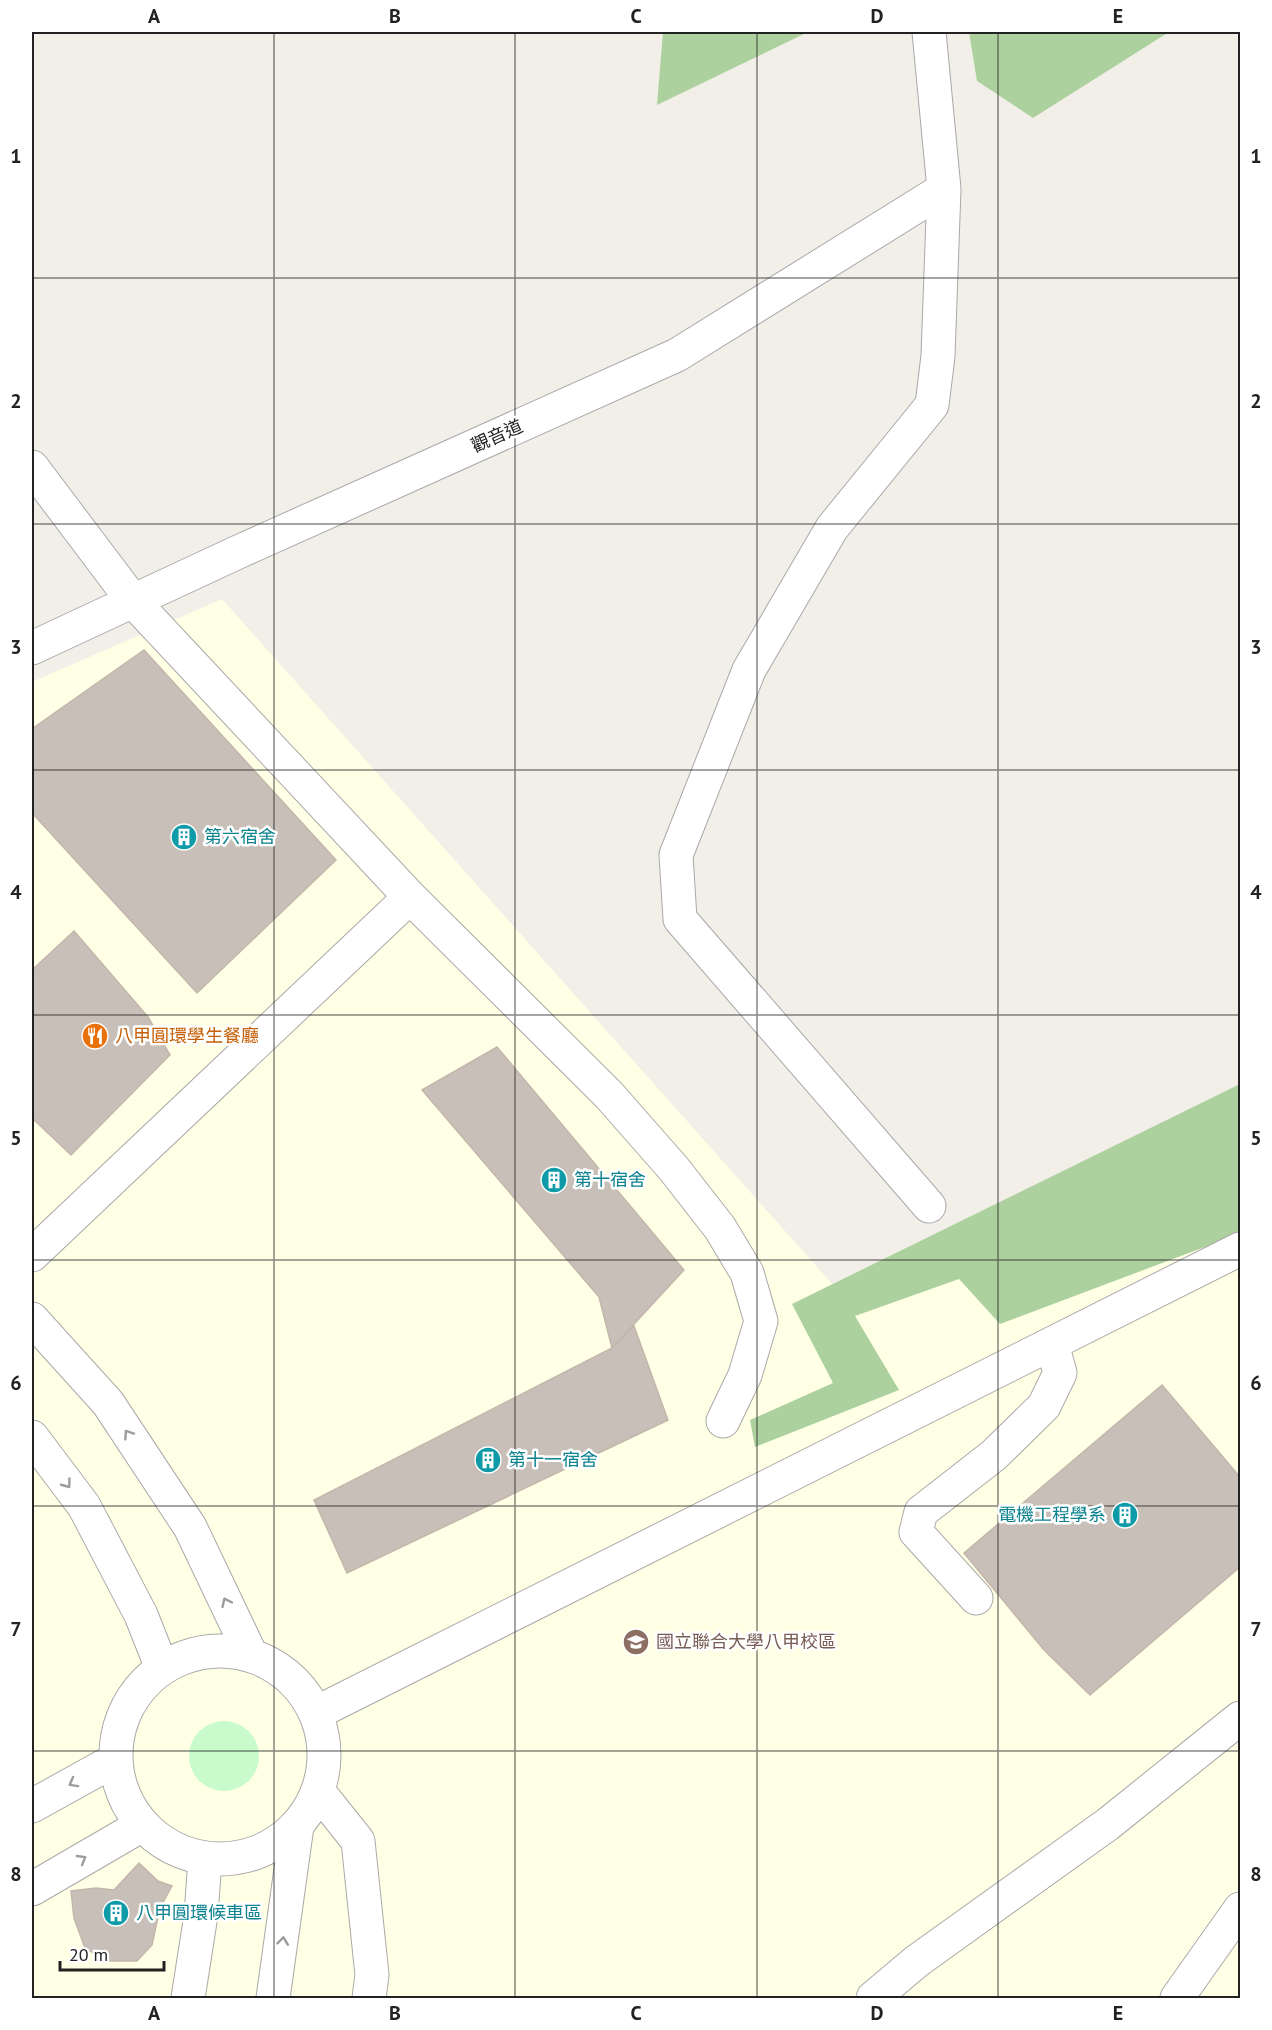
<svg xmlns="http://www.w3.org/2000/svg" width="1272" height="2030" font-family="'PT Sans','Noto Sans TC',sans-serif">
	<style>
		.education { fill: #ffffe5 }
		.forest { fill: #add19e }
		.park { fill: #c8facc }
		.building { fill: #c7bfb8; stroke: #c4b6ab; stroke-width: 1.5 }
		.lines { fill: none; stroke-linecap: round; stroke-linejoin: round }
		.minor-casing { stroke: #a9a9a9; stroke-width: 35 }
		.minor { stroke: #fff; stroke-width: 33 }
		.oneway { stroke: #9c9c9c }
		.grid { fill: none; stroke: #222; stroke-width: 1.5; stroke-opacity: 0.55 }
		.labels { text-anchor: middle; stroke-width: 5; stroke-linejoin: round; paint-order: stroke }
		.street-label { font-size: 18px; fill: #222; stroke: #fff }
		.culture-label { font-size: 18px; fill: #0d838f; stroke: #fff; text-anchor: start }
		.food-label { font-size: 18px; fill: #c56008; stroke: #fff; text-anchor: start }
		.education-label { font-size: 18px; fill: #785e54; stroke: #fff; text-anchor: start }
		.neatline { fill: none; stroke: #222; stroke-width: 2 }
		.grid-label { font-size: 20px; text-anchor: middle; font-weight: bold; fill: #222 }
	</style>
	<rect width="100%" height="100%" fill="#f2efe9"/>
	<path class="education" d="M222,599L833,1285L1240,1090V1998H32V682Z"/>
	<path class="forest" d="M663,32H808L657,105Z
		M969,32H1169L1033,118L977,81Z
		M1240,1084V1237L1226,1239L1000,1324L959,1279L855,1316L899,1390L755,1447L750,1420L833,1383L792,1304Z"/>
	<path class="park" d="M189 1756a35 35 0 1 1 70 0a35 35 0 1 1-70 0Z"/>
	<path class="building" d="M144,650L336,860L197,993L32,813V729Z
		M74,931L148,1017L170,1055L71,1155L32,1118V970Z
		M497,1047L684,1270L612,1348L599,1297L422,1090Z
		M634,1326L668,1420L347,1573L314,1500L612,1348Z
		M1162,1385L1240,1477V1567L1090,1695L1044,1650L964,1553Z
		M139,1863L158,1881L172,1886L160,1908L152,1945L137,1961H107L85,1948L74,1918L71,1891L96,1888L114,1890Z"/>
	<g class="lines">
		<defs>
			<path id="minor" d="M929,32L944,189L938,356L932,405L832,528L749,670L676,855L680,919L929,1206
				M32,467L133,601L410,897L609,1095L674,1169L720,1228L747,1273L761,1321L745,1375L723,1421
				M32,648L236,553L677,355L944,189
				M32,1255L410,897
				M32,1319L108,1403L190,1527L251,1655
				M32,1437L84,1506L141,1615L162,1668
				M976,1598L916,1532L921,1512L994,1455L1044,1406L1060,1373L1052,1344
				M116 1755a104 104 0 1 1 208 0a104 104 0 1 1-208 0Z
				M316,1713L1240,1249
				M318,1791L358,1841L372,1975L369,1998
				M32,1806L115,1760
				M32,1889L142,1825
				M188,1998L201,1915L205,1859
				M273,1998L297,1826
				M873,1998L917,1961L1108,1824L1240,1718
				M1177,1998L1240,1909"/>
		</defs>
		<use href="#minor" class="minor-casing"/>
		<use href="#minor" class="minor"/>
	</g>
	<defs><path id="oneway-chevron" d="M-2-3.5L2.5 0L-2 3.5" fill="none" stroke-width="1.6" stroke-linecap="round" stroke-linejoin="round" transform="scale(1.5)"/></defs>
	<g class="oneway">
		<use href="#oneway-chevron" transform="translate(128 1434) rotate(-124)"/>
		<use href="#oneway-chevron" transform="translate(67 1484) rotate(53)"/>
		<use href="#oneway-chevron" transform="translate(226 1602) rotate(-115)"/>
		<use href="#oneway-chevron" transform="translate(73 1783) rotate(151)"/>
		<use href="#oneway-chevron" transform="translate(82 1859) rotate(-30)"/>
		<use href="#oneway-chevron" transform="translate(283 1941) rotate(-83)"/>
	</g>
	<path class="grid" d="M274,32V1998M515,32V1998M757,32V1998M998,32V1998M32,278H1240M32,524H1240M32,770H1240M32,1015H1240M32,1260H1240M32,1506H1240M32,1751H1240"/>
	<defs>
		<symbol id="building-disc" viewBox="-11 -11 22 22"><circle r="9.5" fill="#0f9aa8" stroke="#fff"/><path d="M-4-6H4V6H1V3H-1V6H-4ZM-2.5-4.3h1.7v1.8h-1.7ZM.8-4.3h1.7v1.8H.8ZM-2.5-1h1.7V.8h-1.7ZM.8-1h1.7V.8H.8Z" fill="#fff"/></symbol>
		<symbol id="restaurant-disc" viewBox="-11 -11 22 22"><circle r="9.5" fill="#e8710a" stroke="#fff"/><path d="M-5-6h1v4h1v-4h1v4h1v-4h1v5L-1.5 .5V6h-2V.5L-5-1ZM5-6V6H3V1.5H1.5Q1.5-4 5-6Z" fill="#fff"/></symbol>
		<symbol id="university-disc" viewBox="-11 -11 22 22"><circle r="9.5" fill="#8d6e63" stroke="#fff"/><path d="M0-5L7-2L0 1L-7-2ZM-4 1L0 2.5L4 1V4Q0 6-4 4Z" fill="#fff"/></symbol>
	</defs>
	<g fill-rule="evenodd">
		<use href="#building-disc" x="169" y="822" width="30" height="30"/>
		<use href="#restaurant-disc" x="80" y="1021" width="30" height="30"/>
		<use href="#building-disc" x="539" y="1165" width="30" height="30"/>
		<use href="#building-disc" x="473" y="1445" width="30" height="30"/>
		<use href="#building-disc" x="1110" y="1500" width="30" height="30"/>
		<use href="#university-disc" x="621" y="1627" width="30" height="30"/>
		<use href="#building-disc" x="101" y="1898" width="30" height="30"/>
	</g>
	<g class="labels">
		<g class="street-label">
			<text transform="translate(497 436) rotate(-24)" y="6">觀音道</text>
		</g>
		<g class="culture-label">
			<text x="204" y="843">第六宿舍</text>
			<text x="574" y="1186">第十宿舍</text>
			<text x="508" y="1466">第十一宿舍</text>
			<text x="1106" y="1521" text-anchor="end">電機工程學系</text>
			<text x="136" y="1919">八甲圓環候車區</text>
		</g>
		<g class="food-label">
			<text x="115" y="1042">八甲圓環學生餐廳</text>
		</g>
		<g class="education-label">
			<text x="656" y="1648">國立聯合大學八甲校區</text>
		</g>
	</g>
	<rect width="1272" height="2030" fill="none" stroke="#ffffff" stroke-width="66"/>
	<path d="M60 1961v9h104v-9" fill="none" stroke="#222222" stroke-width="3"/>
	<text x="69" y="1961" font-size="18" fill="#222222" stroke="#ffffff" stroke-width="4.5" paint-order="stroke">20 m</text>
	<rect x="33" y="33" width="1206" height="1964" class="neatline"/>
	<g class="grid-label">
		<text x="154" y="23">A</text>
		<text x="395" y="23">B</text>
		<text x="636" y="23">C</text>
		<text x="877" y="23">D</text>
		<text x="1118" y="23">E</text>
		<text x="16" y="163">1</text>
		<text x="1256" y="163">1</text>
		<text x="16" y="408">2</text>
		<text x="1256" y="408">2</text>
		<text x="16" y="654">3</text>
		<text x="1256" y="654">3</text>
		<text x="16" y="899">4</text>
		<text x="1256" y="899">4</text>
		<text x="16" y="1145">5</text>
		<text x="1256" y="1145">5</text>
		<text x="16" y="1390">6</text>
		<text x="1256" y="1390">6</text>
		<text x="16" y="1636">7</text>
		<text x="1256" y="1636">7</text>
		<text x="16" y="1881">8</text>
		<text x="1256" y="1881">8</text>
		<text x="154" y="2020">A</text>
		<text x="395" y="2020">B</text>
		<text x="636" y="2020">C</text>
		<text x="877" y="2020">D</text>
		<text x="1118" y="2020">E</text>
	</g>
</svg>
